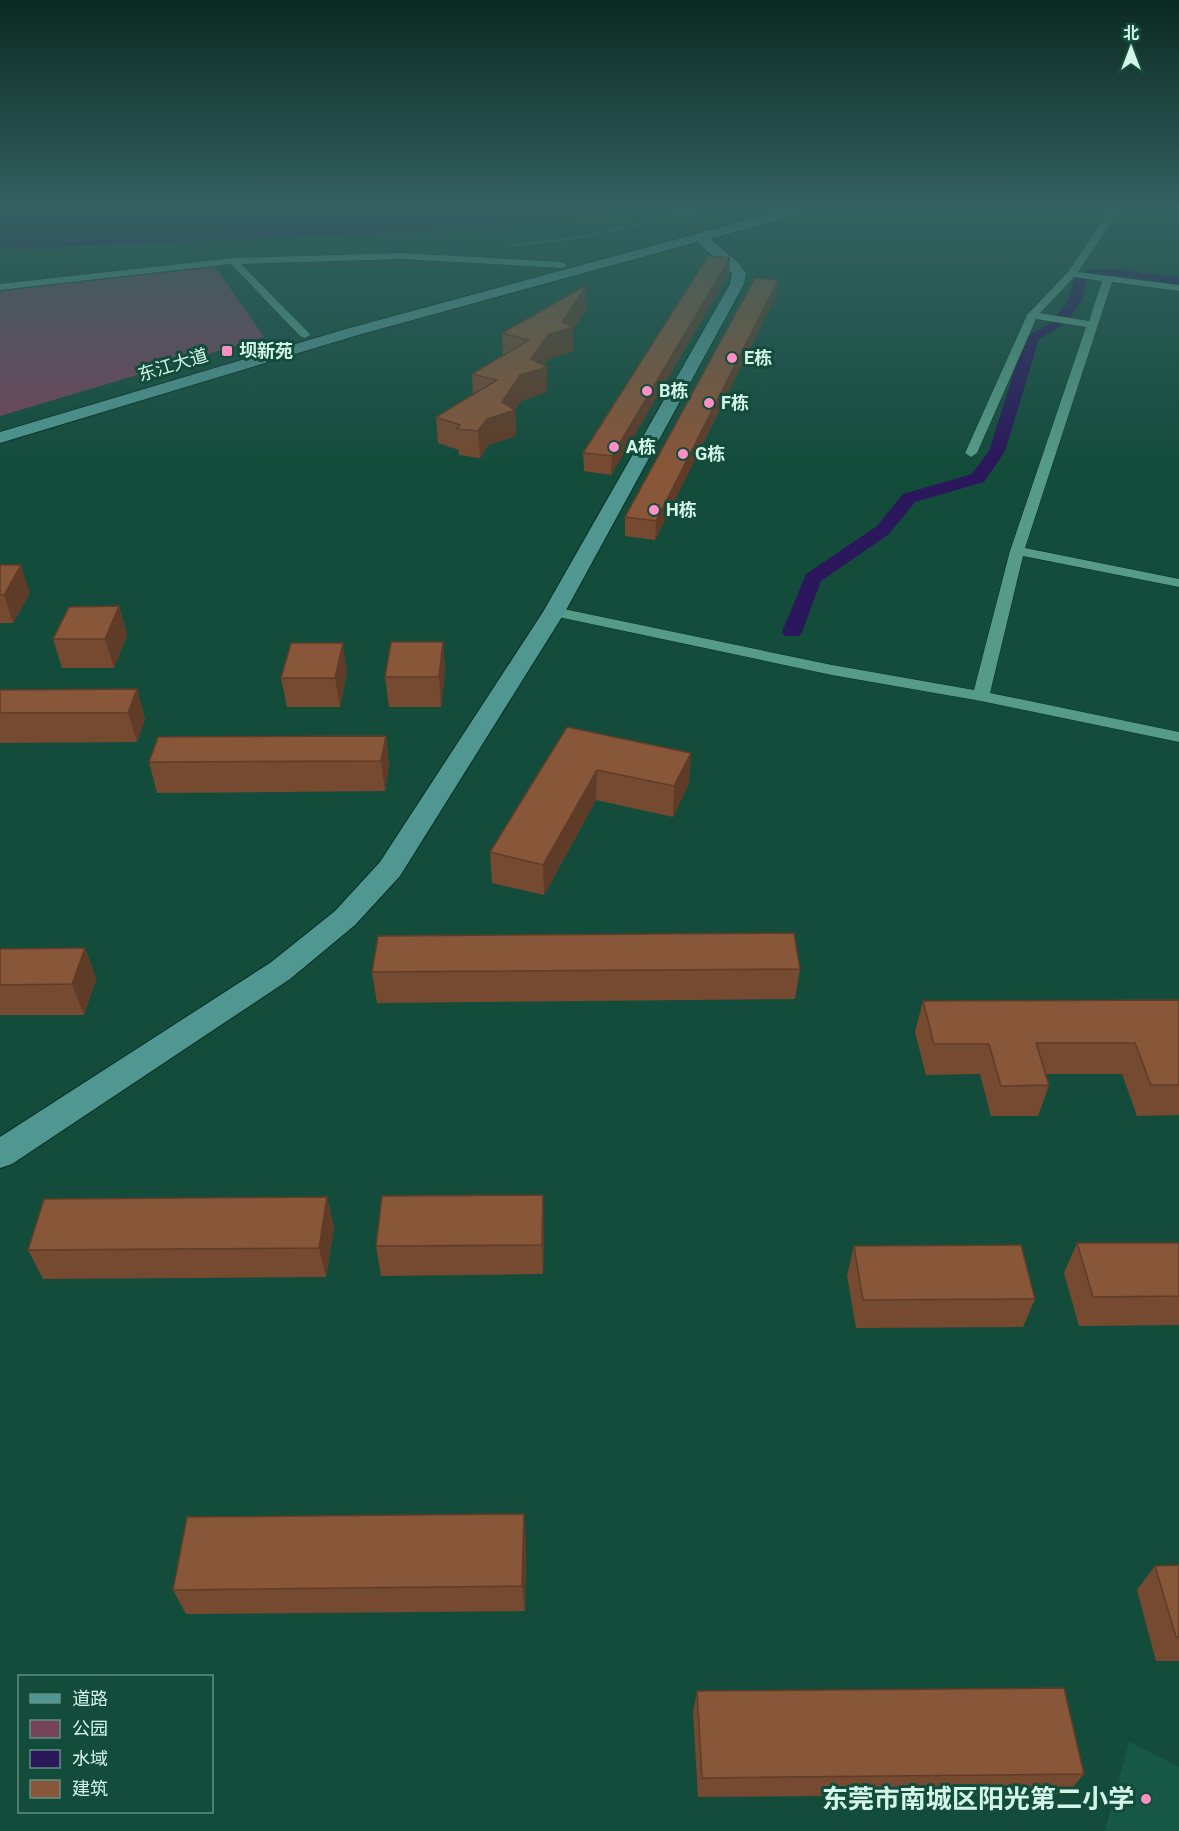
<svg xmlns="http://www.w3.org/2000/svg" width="1179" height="1831" font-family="Roboto,'Noto Sans SC',sans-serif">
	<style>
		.built { fill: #175846 }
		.green { fill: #75445b }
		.water { fill: #2b175b }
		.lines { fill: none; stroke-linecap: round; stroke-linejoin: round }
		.canal { fill: #2b175b; fill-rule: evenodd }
		.street-casing { stroke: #082f24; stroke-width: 1 }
		.secondary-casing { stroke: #082f24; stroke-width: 2 }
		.path { stroke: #639384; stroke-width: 2; stroke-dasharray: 2 1.5; stroke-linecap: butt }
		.street { fill: #569b85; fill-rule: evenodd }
		.secondary { fill: #509792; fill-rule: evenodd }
		.wall { fill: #754a31 }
		.shaded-wall { fill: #5f3c28 }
		.building { fill: #885639; stroke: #5f3c28; stroke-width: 1.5 }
		.poi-dot { fill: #fc8fc3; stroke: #144c3c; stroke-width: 2 }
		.labels { text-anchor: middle; stroke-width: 6; stroke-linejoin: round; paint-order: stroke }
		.far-poi-label { font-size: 18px; font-weight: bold; fill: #d2f5e8; stroke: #144c3c; text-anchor: start }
		.far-street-label { font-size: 18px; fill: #d2f5e8; stroke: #144c3c }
		.near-poi-label { font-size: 26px; font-weight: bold; fill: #d2f5e8; stroke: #144c3c; text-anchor: end }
	</style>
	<rect width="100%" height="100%" fill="#144c3c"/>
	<path class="built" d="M1129,1742L1179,1767V1831H1105Z"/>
	<path class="green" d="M215,267L264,337L0,416V291Z"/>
	<path class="water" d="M0,207H668L422,232L0,249Z"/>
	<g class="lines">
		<path class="canal" d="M1112,269L1179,277V285C1157,282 1104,270 1086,282L1081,302L1068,320H1058L1056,317L1067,302L1075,277L1089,270Z
			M1055,321L1062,325L1039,339L1005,451L984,482L915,502L889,534L821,581L802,632L799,636H785L782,632L806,574L877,526L903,494L972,474L989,451L1025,337Z"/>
		<defs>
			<path id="street" d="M1112,207H1121L1078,272L1179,285V291L1112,282L1025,548L1179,579V587L1023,556L990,693L1179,732V742L981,701L832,675L549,615L546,612L549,609L554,607L832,665L974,690L1010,551L1086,327L1036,319L977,453L971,457L965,453L1027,315L1068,272ZM1074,277L1102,281L1089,321L1040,313Z
				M402,253L562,262L567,265L562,268L402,259L241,264L309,333L310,335L305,338L301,337L231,264L0,290V284L233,258Z"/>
			<path id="secondary" d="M795,207H817L815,210L710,239L738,262L746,273L744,284L565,612L400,876L355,925L290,979L12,1164L0,1168V1137L270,963L335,911L380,862L543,612L730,284L732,273L697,242L358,335L0,443V432L346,329Z"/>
		</defs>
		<use href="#street" class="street-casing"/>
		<use href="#secondary" class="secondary-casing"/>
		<path class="path" d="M511,245L570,239L720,207"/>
		<use href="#street" class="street"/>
		<use href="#secondary" class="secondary"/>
	</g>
	<path class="wall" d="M729,274L611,475L584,471L583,453Z
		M778,280L776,296L655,540L625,536V517Z
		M587,285V308L573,330V351L548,359L544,365L547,392L521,401L515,410L516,436L488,445L480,458L459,455V450L438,443L436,417L473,395L472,374L503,355L502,333Z
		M0,565L30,593L13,623H0Z
		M119,606L127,635L114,668H62L53,639Z
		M443,642L445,671L441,707H389L385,677Z
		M347,672L340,707H287L281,678Z
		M137,689L145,719L137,742L0,743V690Z
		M567,727L689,783L673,817L596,800L544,895L492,883L490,852Z
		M386,736L389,766L385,791L157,793L149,762Z
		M85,948L96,979L84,1015H0V949Z
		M800,969L795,999L377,1003L372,972Z
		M1179,1000V1115L1137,1116L1122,1074H1045L1049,1085L1038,1116H991L980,1074L926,1075L915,1032L923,1001Z
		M327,1197L334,1227L326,1277L43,1279L28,1250Z
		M544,1225L543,1274L381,1276L376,1246Z
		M1077,1243H1179V1325L1079,1326L1064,1273Z
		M854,1246L1035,1299L1023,1327L856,1328L847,1275Z
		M526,1539L525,1611L186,1614L173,1590Z
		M1179,1565V1661H1156L1137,1590L1155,1566Z
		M697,1691L1084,1774L1067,1794L698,1797L693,1712Z"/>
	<path class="shaded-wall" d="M730,258L729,274L611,475L612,456Z
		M778,280L776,296L655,540L656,521Z
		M587,285V308L573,330V351L548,359L543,368L547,367V392L521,401L515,410L516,436L488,445L480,458L478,431L487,419L502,402L548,335L562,322Z
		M21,565L30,593L13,623L4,595Z
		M119,606L127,635L114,668L105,639Z
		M443,642L445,671L441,707L439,677Z
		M343,643L347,672L340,707L335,678Z
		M137,689L145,719L137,742L128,713Z
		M386,736L389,766L385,791L381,761Z
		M691,753L689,783L673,817L674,786Z
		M597,770L596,800L544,895L543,865Z
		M85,948L96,979L84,1015L72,984Z
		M543,1195L544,1225L543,1274L542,1245Z
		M327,1197L334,1227L326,1277L319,1248Z
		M524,1514L526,1539L525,1611L522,1586Z"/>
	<path class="building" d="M708,256L730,258L612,456L583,453Z
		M755,278L778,280L656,521L625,517Z
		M587,285L562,322L573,327L548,335L531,359L547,367L520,375L502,402L515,410L487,419L478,431L457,429L460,425L436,417L497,380L472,374L529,340L502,333Z
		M0,565H21L4,595H0Z
		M119,606L105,639H53L69,607Z
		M391,642H443L439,677H385Z
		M291,643H343L335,678H281Z
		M137,689L128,713H0V690Z
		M567,727L691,753L674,786L597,770L543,865L490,852Z
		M386,736L381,761L149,762L158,737Z
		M794,933L800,969L372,972L378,936Z
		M85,948L72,984L0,985V949Z
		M1179,1000V1085H1151L1135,1043H1036L1049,1085L1001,1086L989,1044H934L923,1001Z
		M543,1195L542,1245L376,1246L382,1196Z
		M327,1197L319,1248L28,1250L44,1199Z
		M1077,1243H1179V1296L1093,1297Z
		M1021,1245L1035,1299L863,1300L854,1246Z
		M524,1514L522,1586L173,1590L187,1517Z
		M1179,1565V1637H1176L1155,1566Z
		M1064,1688L1084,1774L702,1778L697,1691Z"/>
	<linearGradient id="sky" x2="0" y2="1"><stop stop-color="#0b2a21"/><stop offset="0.45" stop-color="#346161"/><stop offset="1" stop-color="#346161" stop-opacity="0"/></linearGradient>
	<rect width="1179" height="463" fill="url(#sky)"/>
	<g class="poi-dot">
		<rect x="221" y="345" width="12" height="12" rx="3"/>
		<circle cx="732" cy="358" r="6"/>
		<circle cx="647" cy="391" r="6"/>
		<circle cx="709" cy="403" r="6"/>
		<circle cx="614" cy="447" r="6"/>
		<circle cx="683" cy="454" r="6"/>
		<circle cx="654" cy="510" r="6"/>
		<circle cx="1146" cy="1799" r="6"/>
	</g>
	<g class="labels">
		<g class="far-poi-label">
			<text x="239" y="357">坝新苑</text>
			<text x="744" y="364">E栋</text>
			<text x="659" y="397">B栋</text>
			<text x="721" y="409">F栋</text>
			<text x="626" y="453">A栋</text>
			<text x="695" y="460">G栋</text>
			<text x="666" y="516">H栋</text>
		</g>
		<g class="far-street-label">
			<text transform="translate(173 365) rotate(-17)" y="6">东江大道</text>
		</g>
		<g class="near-poi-label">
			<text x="1134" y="1808">东莞市南城区阳光第二小学</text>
		</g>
	</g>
	<rect x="18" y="1675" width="195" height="138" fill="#144c3c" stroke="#609081" stroke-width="1.5"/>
	<rect x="30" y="1694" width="30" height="9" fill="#509792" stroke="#609081" stroke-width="1.5"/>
	<text x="72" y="1705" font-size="18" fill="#d2f5e8">道路</text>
	<rect x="30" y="1720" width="30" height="18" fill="#75445b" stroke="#609081" stroke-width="1.5"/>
	<text x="72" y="1735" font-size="18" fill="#d2f5e8">公园</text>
	<rect x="30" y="1750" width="30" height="18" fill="#2b175b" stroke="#609081" stroke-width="1.5"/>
	<text x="72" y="1765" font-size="18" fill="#d2f5e8">水域</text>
	<rect x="30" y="1780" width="30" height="18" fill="#885639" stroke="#609081" stroke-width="1.5"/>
	<text x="72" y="1795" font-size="18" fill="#d2f5e8">建筑</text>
	<g transform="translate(1131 48)" stroke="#144c3c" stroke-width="4.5" paint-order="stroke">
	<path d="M0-4.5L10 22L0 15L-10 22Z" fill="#d2f5e8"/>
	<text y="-9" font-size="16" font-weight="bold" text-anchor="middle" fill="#d2f5e8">北</text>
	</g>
</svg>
